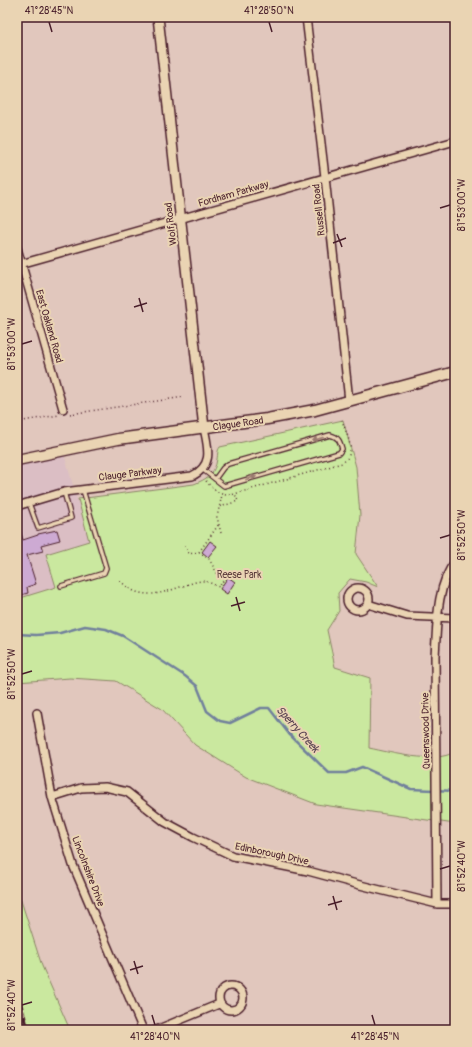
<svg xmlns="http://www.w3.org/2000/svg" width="472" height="1047" font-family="Pangolin,sans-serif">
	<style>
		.built { fill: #dbbec4 }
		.green { fill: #cae89f; stroke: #8a8465 }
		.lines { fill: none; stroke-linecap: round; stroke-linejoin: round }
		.stream { stroke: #71809c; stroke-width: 2.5 }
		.building { fill: #cdaad3; stroke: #4a1f2b }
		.service-casing { stroke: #4a1f2b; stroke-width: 6 }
		.minor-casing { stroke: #4a1f2b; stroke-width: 10 }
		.tertiary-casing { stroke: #4a1f2b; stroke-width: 12 }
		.secondary-casing { stroke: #4a1f2b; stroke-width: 13 }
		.path { stroke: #4a1f2b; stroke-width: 1.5; stroke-dasharray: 1 3; stroke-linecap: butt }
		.service { stroke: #ead4b3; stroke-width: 3.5 }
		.minor { stroke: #ead4b3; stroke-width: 7 }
		.tertiary { stroke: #ead4b3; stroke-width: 9 }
		.secondary { stroke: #ead4b3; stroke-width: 10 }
		.rail-casing { stroke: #4a1f2b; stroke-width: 4 }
		.rail { stroke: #ead4b3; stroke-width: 2.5; stroke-dasharray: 8; stroke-linecap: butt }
		.oneway { fill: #9a7a6f }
		.ticks { fill: none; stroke: #4a1f2b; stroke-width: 1.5 }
		.labels { text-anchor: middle; stroke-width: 4; stroke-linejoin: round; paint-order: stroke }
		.street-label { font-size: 10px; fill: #4a1f2b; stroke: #ead4b3 }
		.park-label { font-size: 10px; fill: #5d3d3c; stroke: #ead4b3 }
		.water-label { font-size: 11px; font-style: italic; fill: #573f51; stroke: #ead4b3 }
		.neatline { fill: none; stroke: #4a1f2b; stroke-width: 1.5 }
		.ticks-label { font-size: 10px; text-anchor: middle; fill: #4a1f2b }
	</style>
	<rect width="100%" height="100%" fill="#e1c7bd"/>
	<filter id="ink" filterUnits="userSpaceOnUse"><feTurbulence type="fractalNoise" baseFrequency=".025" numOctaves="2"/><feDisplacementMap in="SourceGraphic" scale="8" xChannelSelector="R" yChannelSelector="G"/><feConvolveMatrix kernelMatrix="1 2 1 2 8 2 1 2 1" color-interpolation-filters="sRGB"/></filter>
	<g filter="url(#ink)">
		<path class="built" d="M64,454L89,541L46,554L56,587L17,599V465Z"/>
		<path class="green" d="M343,420L356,467L360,515L356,554L378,587L366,582L350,579L338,593L339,611L327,630L335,667L370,678L369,748C393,753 433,764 455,752V824L316,804L246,777L195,745L162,709L116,681L70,678L17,682V599L56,587L46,554L89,541L78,499L194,484C207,479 215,474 217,459C218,454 217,451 220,447Z
			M17,888L42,966L70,1030H17Z"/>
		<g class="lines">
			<path class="stream" d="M17,634L36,635L60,633L85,626L106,629L123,636L185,676L197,686L207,711L220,721L230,723L261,708H269L289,734L329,773H346L362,767L411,789L455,791"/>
		</g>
		<path class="building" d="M19,526L23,540L38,535V534L57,530L60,540L41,545L43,551L27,555L36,584L27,587L28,593L17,596V527Z
			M210,541L217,546L208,557L202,552Z
			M228,577L235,582L227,594L220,589Z"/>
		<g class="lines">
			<defs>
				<path id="service" d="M202,469L224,486L339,453L342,449C340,442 339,437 330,435L228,464L223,468L215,479
					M29,503L38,528L71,518L64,492
					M61,586L104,573L106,568L83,490"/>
				<path id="minor" d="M306,17L325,177L349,401
					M17,248L63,409
					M17,265L455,141
					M17,506L64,492L192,476C214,465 208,448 204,428
					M347 599a11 11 0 1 1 22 0a11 11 0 1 1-22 0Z
					M368,604L407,616L455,618
					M37,713L52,797L73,865L143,1030
					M52,797L81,788L105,787L127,792L165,822L193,837L233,856L308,871L360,885L437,904H455
					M437,904L435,656C437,627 436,585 455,562
					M219 998a12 12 0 1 1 24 0a12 12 0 1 1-24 0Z
					M156,1030L219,1004"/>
				<path id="tertiary" d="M158,17L204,428"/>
				<path id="secondary" d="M17,460L118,439L267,419L315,410L455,372"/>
			</defs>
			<use href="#service" class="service-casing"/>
			<use href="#minor" class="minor-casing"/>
			<use href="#tertiary" class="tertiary-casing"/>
			<use href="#secondary" class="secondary-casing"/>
			<path class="path" d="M70,414L184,397
				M17,422L59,415
				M206,481C213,489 219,496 231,495L342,463C358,453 346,434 342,420
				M220,507L238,501L235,494
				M221,533L217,517L222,495
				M185,545L189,554L199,552L219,524
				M120,581C124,584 128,588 132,590C150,599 168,591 186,585C192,583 198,581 204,581C210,582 214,585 219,587L224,579L218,575L209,559L199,552"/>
			<use href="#service" class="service"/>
			<use href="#minor" class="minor"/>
			<use href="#tertiary" class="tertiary"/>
			<use href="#secondary" class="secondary"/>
			<defs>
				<path id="rail" d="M17,993L28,1030"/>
			</defs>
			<use href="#rail" class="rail-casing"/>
			<use href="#rail" class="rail"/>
		</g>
		<defs><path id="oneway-solid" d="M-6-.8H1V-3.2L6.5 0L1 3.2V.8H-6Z"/></defs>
		<g class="oneway">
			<use href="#oneway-solid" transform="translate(318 439) rotate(164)"/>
			<use href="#oneway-solid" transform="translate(251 478) rotate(-16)"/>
		</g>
	</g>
	<path class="ticks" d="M49,22L52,32M269,22L272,32M440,208L450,205M337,234L342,247M333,243L346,238M139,298L143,312M134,307L147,303M22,344L32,341M440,538L450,535M236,597L240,611M231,606L245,602M22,674L32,671M440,869L450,866M333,896L337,910M328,905L342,901M134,961L138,974M130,970L143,966M22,1005L32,1002M152,1015L155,1025M372,1015L375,1025"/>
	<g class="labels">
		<g class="street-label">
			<text transform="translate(233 193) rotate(-16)" y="4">Fordham Parkway</text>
			<text transform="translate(318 210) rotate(-96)" y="4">Russell Road</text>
			<text transform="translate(170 224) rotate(-97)" y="4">Wolf Road</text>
			<text transform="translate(50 326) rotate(74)" y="4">East Oakland Road</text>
			<text transform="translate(238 423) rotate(-8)" y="4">Clague Road</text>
			<text transform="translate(130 473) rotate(-7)" y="4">Clauge Parkway</text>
			<text transform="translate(425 731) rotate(-91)" y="4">Queenswood Drive</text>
			<text transform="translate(272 853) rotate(12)" y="4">Edinborough Drive</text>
			<text transform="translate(89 871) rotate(69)" y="4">Lincolnshire Drive</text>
		</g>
		<g class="park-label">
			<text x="239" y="578">Reese Park</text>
		</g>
		<g class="water-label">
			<text transform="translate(298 729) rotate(48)" y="4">Sperry Creek</text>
		</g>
	</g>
	<rect width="472" height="1047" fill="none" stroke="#ead4b3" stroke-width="44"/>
	<rect x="22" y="22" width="428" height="1003" class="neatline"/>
	<g class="ticks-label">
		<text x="49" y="14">41°28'45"N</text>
		<text x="269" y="14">41°28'50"N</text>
		<text transform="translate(461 205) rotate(-90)" y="4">81°53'00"W</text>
		<text transform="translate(11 344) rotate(-90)" y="4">81°53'00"W</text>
		<text transform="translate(461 535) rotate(-90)" y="4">81°52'50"W</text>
		<text transform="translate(11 674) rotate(-90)" y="4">81°52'50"W</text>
		<text transform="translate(461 866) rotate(-90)" y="4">81°52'40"W</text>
		<text transform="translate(11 1005) rotate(-90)" y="4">81°52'40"W</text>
		<text x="155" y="1040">41°28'40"N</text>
		<text x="375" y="1040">41°28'45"N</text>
	</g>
</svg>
